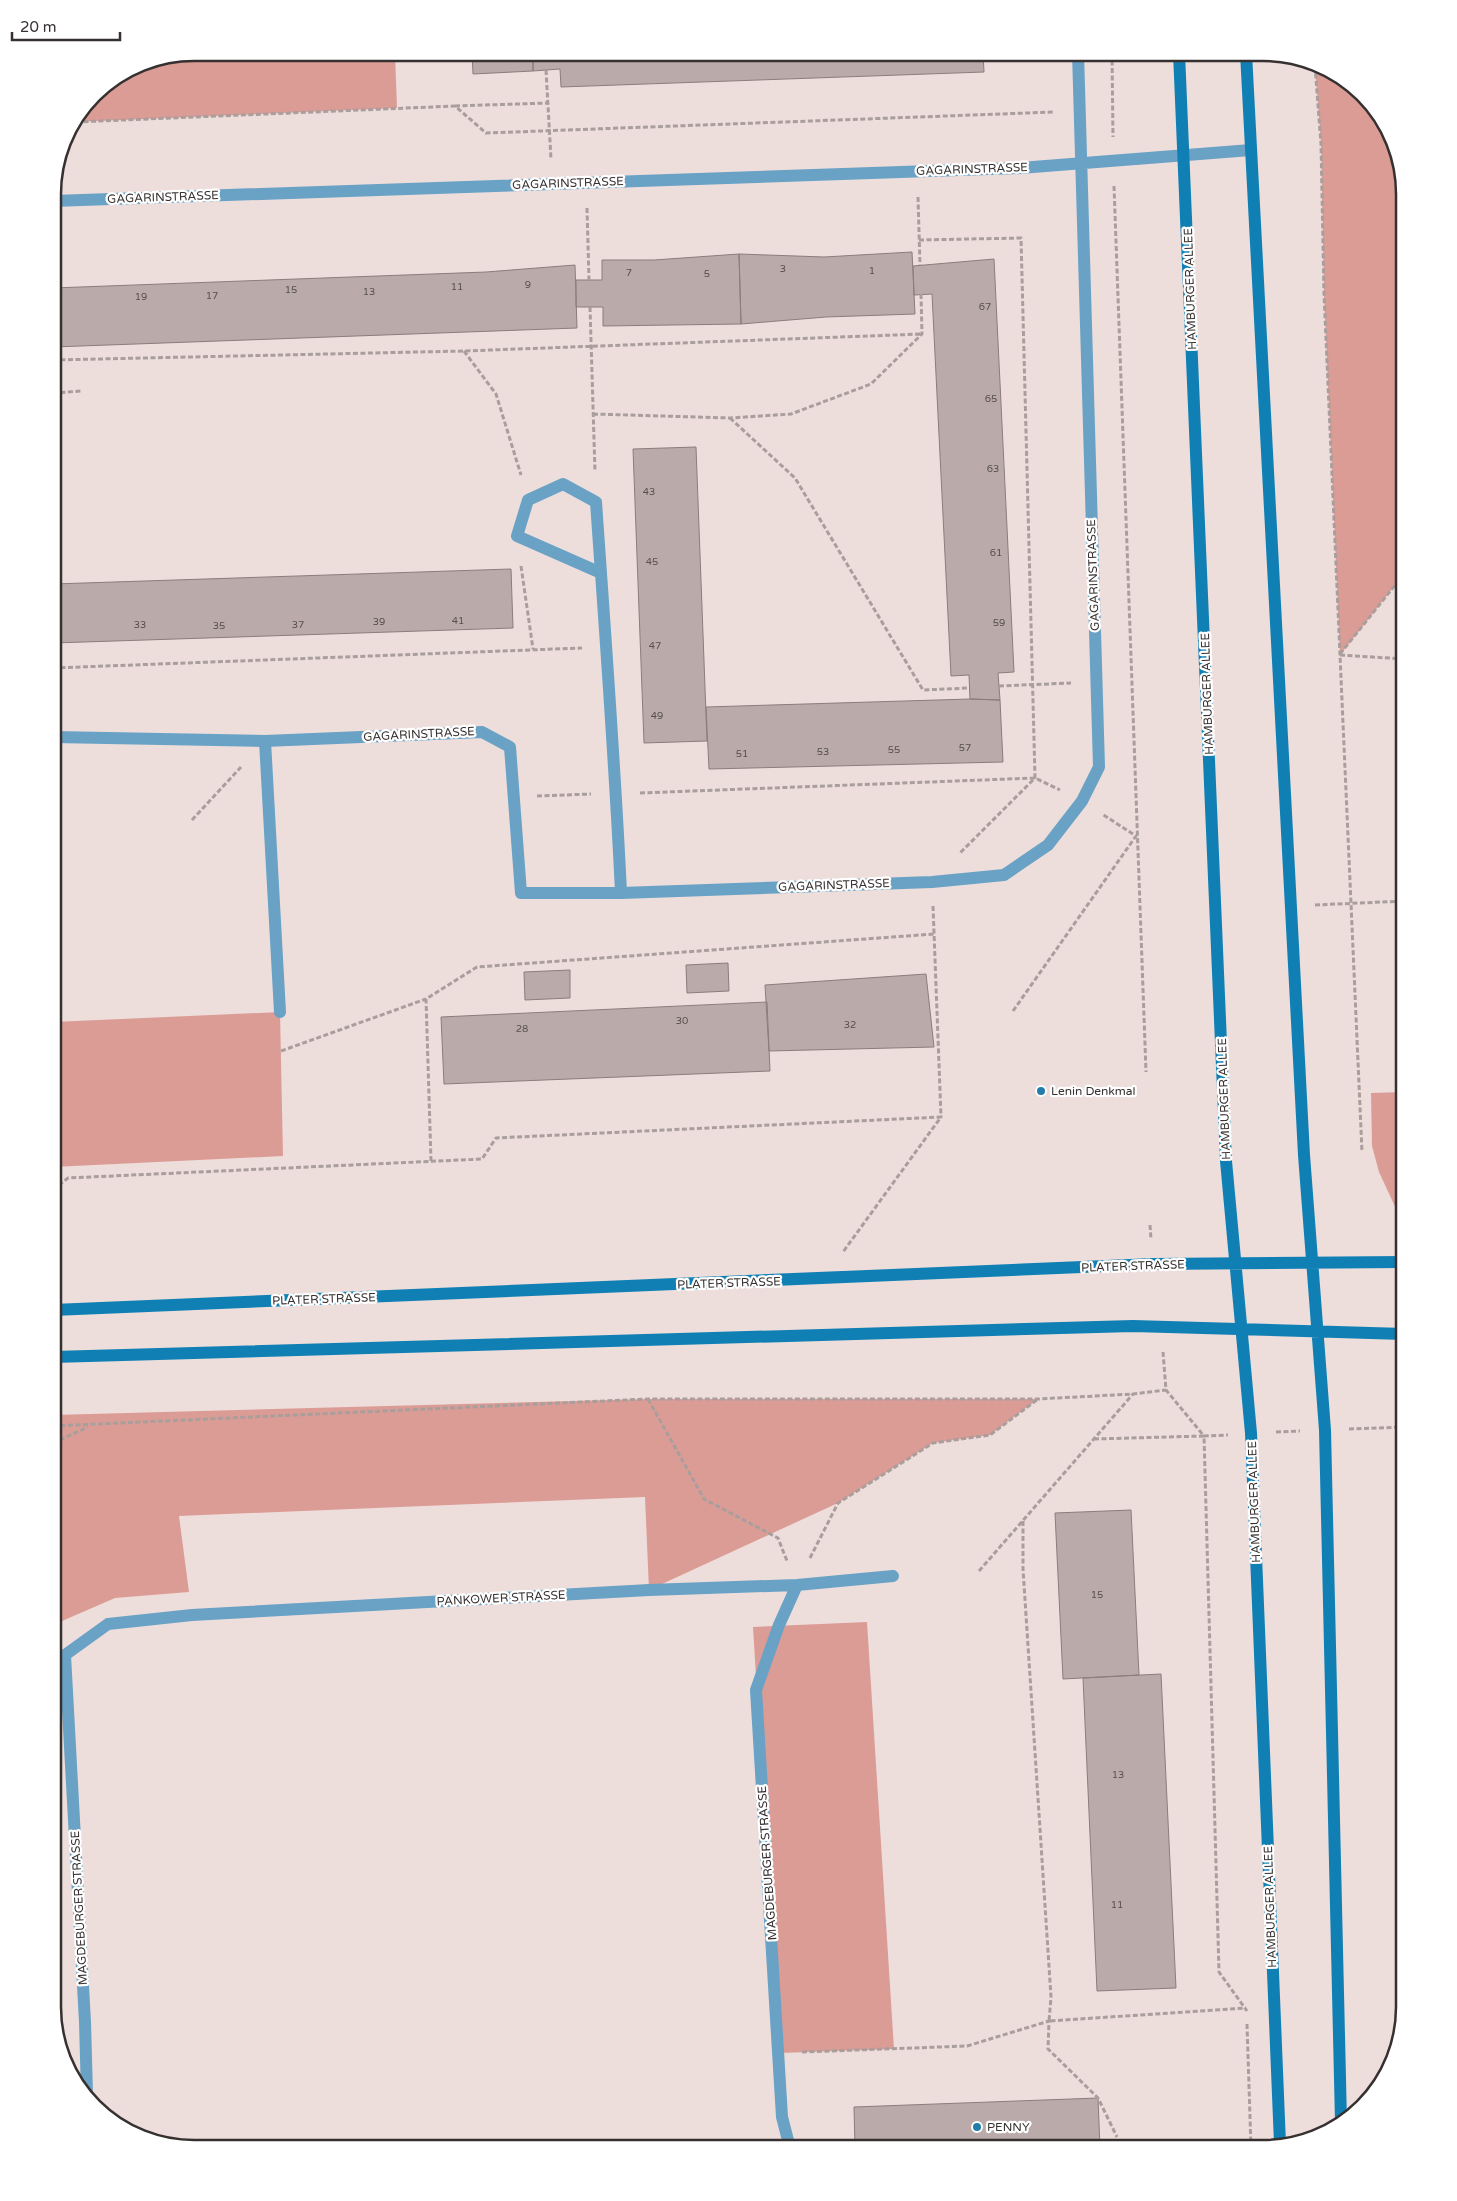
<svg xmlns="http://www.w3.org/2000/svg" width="1457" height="2201" font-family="'Varela Round',sans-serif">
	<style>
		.green { fill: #dc9c96 }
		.building { fill: #baabaa; stroke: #8b7d7c }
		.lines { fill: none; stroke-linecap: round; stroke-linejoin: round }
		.path { stroke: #a99e9c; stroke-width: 3; stroke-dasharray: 5 2.5; stroke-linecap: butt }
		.lane { stroke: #69a2c5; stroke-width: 12 }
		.street { stroke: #69a2c5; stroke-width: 12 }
		.secondary { stroke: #1080b4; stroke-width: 12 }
		.poi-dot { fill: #237dab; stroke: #fff; stroke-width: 2 }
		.labels { text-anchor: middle; stroke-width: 4.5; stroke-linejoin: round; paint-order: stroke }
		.number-label { font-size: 10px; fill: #57504e }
		.street-label { font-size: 12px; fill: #363130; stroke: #fff }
		.poi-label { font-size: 12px; fill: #363130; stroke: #fff; text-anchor: start }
		.rim { fill: none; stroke: #363130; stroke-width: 2.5 }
	</style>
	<rect width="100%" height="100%" fill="#eddedc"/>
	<path class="green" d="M195,53H395L397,108L76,122L94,94L141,63Z
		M1315,66L1334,72L1386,124L1404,195V574L1340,655L1324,294L1321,144Z
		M280,1012L283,1156L53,1167V1022Z
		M1404,1092V1226L1379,1172L1372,1146L1371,1093Z
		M648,1399H1038L990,1435L933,1443L838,1503L649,1590L645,1497L179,1516L189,1592L115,1598L53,1625V1415Z
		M867,1622L894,2049L779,2053L753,1627Z"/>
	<path class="building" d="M472,53H533V71L473,74Z
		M533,53H983L984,72L561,87L560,69L533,71Z
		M912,252L915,314L826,317L741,324L739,254L824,257Z
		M739,254L741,324L603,326V307H576V280H602V260H654Z
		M994,259L1014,672L998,673L1000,700L970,699L969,675L951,676L932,294L914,295L913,266Z
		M575,265L577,328L53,347V288L486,272Z
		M696,447L707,741L644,743L633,449Z
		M511,569L513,628L53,643V584Z
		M970,699L1000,700L1003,762L709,769L706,707Z
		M728,963L729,991L687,993L686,965Z
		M570,970V998L525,1000L524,972Z
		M926,974L934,1047L769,1051L765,985Z
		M767,1002L770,1071L444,1084L441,1017Z
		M1131,1510L1139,1675L1063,1679L1055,1513Z
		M1161,1674L1176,1988L1097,1991L1083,1678Z
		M1098,2098L1100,2148H855L854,2107Z"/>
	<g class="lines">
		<path class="path" d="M1112,53L1113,137
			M1315,66L1321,144L1324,294L1362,1152
			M546,70L551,159
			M455,106L548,103
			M76,122L455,106L486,133L1054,112
			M1114,186L1146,1072
			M918,197L920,265
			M587,208L589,280
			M919,240L1021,238L1035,778L960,853
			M590,307L595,472
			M464,351L496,394L521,475
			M53,360L464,351L922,334
			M53,393L82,391
			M593,414L730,418L791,414L871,384L922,334L921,294
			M730,418L795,478L923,690L969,688
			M521,566L533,649
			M1340,654L1404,574
			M1340,655L1404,659
			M53,668L582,648
			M999,686L1071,683
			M640,793L1035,778L1060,790
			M537,796L591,794
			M192,820L241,767
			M1315,905L1404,901
			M933,906L941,1117
			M1013,1011L1136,836L1102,814
			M281,1051L426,999
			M431,1161L426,999L477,967L934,934
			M53,1190L68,1178L482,1159L496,1138L941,1117L843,1252
			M1150,1225L1151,1239
			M1163,1352L1166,1390L1204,1436L1228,1435
			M648,1399L704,1499L778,1538L787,1561
			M53,1426L648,1399H1038L1133,1394L1166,1390
			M1349,1429L1404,1427
			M1276,1432L1300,1431
			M1094,1439L1204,1436L1219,1972L1247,2011
			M53,1443L88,1427
			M1023,1521V1569L1051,1997L1049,2021L1246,2008
			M810,1558L838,1503L933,1443L990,1435L1038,1399
			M979,1571L1133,1394
			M1247,2024L1251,2148
			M802,2052L967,2046L1049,2021L1048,2049L1098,2098L1117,2137"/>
		<path class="lane" d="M601,573L517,536L528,500L563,484L596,502C605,632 615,763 621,893
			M265,741L280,1012"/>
		<path class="street" d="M53,201L1020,168L1251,150
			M53,737L265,741L482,732L510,747L521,893H621L932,882L1004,875L1048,845L1082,801L1099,767L1078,53
			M87,2094L85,2022L65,1655L108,1624L192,1615L649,1590L797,1585L893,1576
			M790,2148L782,2117L756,1690L779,1625L797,1585"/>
		<path class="secondary" d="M1179,53L1226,1161L1251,1433L1280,2144
			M1246,53L1304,1155L1325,1430L1341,2122
			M53,1310L1154,1264L1404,1262
			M53,1357L1133,1326L1404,1334"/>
	</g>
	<g class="poi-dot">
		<circle cx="1041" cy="1091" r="5"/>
		<circle cx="977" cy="2127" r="5"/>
	</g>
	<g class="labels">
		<g class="number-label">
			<text x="783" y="272">3</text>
			<text x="872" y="274">1</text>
			<text x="629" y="276">7</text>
			<text x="707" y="277">5</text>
			<text x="528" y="288">9</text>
			<text x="457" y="290">11</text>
			<text x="291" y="293">15</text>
			<text x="369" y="295">13</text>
			<text x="212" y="299">17</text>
			<text x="141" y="300">19</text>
			<text x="985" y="310">67</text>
			<text x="991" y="402">65</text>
			<text x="993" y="472">63</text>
			<text x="649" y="495">43</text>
			<text x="996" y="556">61</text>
			<text x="652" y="565">45</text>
			<text x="458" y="624">41</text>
			<text x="379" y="625">39</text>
			<text x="999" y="626">59</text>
			<text x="140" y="628">33</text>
			<text x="298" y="628">37</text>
			<text x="219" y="629">35</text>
			<text x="655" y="649">47</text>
			<text x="657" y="719">49</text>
			<text x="965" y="751">57</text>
			<text x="894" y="753">55</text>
			<text x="823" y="755">53</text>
			<text x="742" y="757">51</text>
			<text x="682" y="1024">30</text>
			<text x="850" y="1028">32</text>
			<text x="522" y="1032">28</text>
			<text x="1097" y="1598">15</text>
			<text x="1118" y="1778">13</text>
			<text x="1117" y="1908">11</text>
		</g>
		<g class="street-label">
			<text transform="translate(972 169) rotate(-2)" y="4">GAGARINSTRASSE</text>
			<text transform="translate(568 183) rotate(-2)" y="4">GAGARINSTRASSE</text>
			<text transform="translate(163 197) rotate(-2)" y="4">GAGARINSTRASSE</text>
			<text transform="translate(1190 289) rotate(-92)" y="4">HAMBURGER ALLEE</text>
			<text transform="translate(1093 575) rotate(-92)" y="4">GAGARINSTRASSE</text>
			<text transform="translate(1207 694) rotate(-92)" y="4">HAMBURGER ALLEE</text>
			<text transform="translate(419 734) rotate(-3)" y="4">GAGARINSTRASSE</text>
			<text transform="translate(834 885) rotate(-2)" y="4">GAGARINSTRASSE</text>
			<text transform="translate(1224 1099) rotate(-92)" y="4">HAMBURGER ALLEE</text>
			<text transform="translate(1133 1266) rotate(-2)" y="4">PLATER STRASSE</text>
			<text transform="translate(729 1283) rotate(-2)" y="4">PLATER STRASSE</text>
			<text transform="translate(324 1299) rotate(-2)" y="4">PLATER STRASSE</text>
			<text transform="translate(1254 1502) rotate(-92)" y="4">HAMBURGER ALLEE</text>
			<text transform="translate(501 1598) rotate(-3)" y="4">PANKOWER STRASSE</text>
			<text transform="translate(767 1863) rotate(-94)" y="4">MAGDEBURGER STRASSE</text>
			<text transform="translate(1270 1907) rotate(-92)" y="4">HAMBURGER ALLEE</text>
			<text transform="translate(79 1908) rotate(-93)" y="4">MAGDEBURGER STRASSE</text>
		</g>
		<g class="poi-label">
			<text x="1051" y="1095">Lenin Denkmal</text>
			<text x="987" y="2131">PENNY</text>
		</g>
	</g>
	<path d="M0 0H1457V2201H0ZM194 61H1263A133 133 0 0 1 1396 194V2007A133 133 0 0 1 1263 2140H194A133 133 0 0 1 61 2007V194A133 133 0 0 1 194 61Z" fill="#fff" fill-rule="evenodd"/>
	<path class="rim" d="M194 61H1263A133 133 0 0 1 1396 194V2007A133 133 0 0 1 1263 2140H194A133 133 0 0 1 61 2007V194A133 133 0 0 1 194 61Z"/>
	<path d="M12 32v8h108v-8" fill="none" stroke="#363130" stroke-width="2.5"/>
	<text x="20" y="32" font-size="15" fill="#363130" stroke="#ffffff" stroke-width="4" paint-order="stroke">20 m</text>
</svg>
